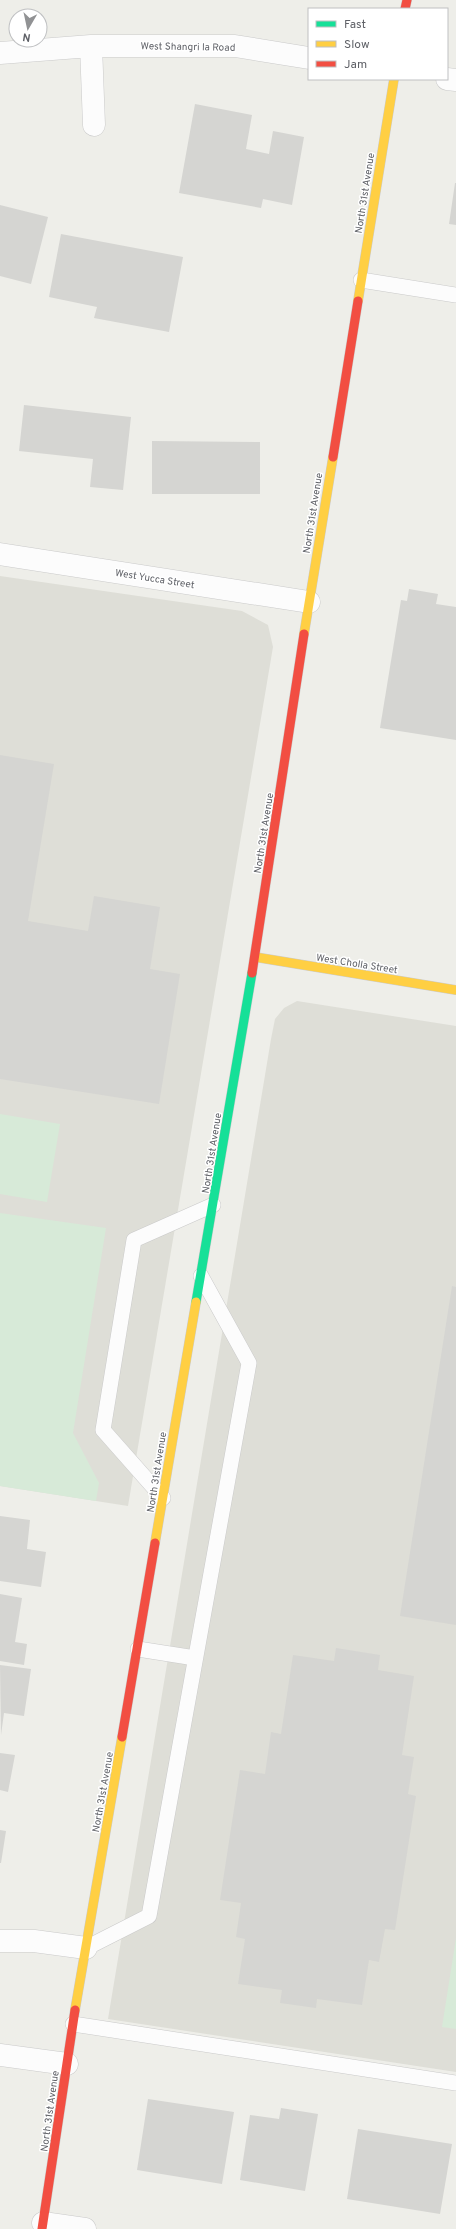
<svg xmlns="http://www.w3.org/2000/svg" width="456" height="2229" font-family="Overpass,sans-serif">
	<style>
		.education { fill: #deded7 }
		.green { fill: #d7ead8 }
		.building { fill: #d5d5d2 }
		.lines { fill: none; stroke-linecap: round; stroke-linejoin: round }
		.lane-casing { stroke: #cacaca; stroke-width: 16 }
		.street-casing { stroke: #cacaca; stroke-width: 23 }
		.fast-casing { stroke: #cbcbcb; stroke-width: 10 }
		.slow-casing { stroke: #cbcbcb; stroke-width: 10 }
		.jam-casing { stroke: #cbcbcb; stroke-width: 10 }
		.lane { stroke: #fcfcfc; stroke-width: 15 }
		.street { stroke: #fcfcfc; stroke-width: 22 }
		.fast { stroke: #16e098; stroke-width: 9 }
		.slow { stroke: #ffcf43; stroke-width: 9 }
		.jam { stroke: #f24e42; stroke-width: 9 }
		.labels { text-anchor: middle; stroke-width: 3; stroke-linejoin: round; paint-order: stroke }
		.street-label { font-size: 10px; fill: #5f6167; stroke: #fff }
	</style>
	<rect width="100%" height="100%" fill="#eeeee9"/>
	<path class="education" d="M0,576L242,611L268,625L273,647L128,1506L0,1486Z
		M297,1001L456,1026V2072L108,2019L271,1039L275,1019L284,1008Z"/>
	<path class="green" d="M0,1114L60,1124L47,1202L0,1194Z
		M0,1213L106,1228L73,1433L99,1483L96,1501L0,1486Z
		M456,1938V2029L442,2027Z"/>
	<path class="building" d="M195,104L252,115L246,149L269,154L273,131L304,137L292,205L263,199L261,208L179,193Z
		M455,183H456V225L449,224Z
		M0,205L48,217L31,284L0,276Z
		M61,234L183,257L169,332L94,318L97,307L49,297Z
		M24,405L131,417L123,490L90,487L93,459L19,451Z
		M152,441L260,442V494H152Z
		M409,589L438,594L436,604L456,607V740L380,728L401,600L407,601Z
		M0,755L54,764L28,921L88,931L94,896L160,907L150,969L180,974L159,1104L0,1079Z
		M452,1286L456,1287V1625L400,1616Z
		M0,1516L30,1520L27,1549L46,1552L41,1587L0,1581Z
		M0,1594L22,1598L15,1642L27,1644L24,1665L0,1661Z
		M336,1648L380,1655L378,1670L414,1676L402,1755L414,1757L408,1794L416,1796L395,1930L385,1929L379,1962L369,1960L362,2005L317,1999L316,2008L280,2003L282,1990L238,1984L245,1939L236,1937L241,1903L220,1900L240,1770L265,1774L271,1732L281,1734L293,1655L334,1661Z
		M0,1665L31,1669L24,1716L4,1713L1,1735Z
		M0,1753L15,1755L8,1792L0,1790Z
		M0,1830L6,1831L1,1863H0Z
		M148,2099L234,2112L222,2184L137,2170Z
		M281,2108L318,2114L305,2191L240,2180L250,2115L279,2119Z
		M358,2129L452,2144L440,2214L347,2199Z"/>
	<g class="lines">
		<defs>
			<path id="lane" d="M361,280L456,295
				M163,1498L103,1430L134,1240L213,1205
				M138,1649L195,1658
				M86,1948L149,1916L249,1363L201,1276
				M73,2024L456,2083"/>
			<path id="street" d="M91,46L94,125
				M0,53L91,46H235L309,58
				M447,79L456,80
				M0,554L309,602
				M0,1941H34L86,1948
				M0,2055L67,2064
				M43,2223L85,2229"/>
			<path id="fast" d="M196,1302L252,973"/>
			<path id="slow" d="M358,301L394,79
				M304,634L333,457
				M255,957L456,990
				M155,1543L196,1302
				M75,2010L122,1737"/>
			<path id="jam" d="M405,9L407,0
				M333,457L358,301
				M252,973L304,634
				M122,1737L155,1543
				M42,2229L75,2010"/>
		</defs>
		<use href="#lane" class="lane-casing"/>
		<use href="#street" class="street-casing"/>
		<use href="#fast" class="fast-casing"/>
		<use href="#slow" class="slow-casing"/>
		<use href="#jam" class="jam-casing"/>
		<use href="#lane" class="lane"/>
		<use href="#street" class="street"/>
		<use href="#fast" class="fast"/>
		<use href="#slow" class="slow"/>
		<use href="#jam" class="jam"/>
	</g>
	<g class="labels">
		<g class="street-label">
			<text transform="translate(188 46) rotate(1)" y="4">West Shangri la Road</text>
			<text transform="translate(364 193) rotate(-81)" y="4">North 31st Avenue</text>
			<text transform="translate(312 513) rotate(-81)" y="4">North 31st Avenue</text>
			<text transform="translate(155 578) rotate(9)" y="4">West Yucca Street</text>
			<text transform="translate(263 833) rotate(-81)" y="4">North 31st Avenue</text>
			<text transform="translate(357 963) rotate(9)" y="4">West Cholla Street</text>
			<text transform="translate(211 1153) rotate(-81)" y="4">North 31st Avenue</text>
			<text transform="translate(156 1472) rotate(-81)" y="4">North 31st Avenue</text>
			<text transform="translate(102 1792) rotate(-80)" y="4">North 31st Avenue</text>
			<text transform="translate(49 2111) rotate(-82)" y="4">North 31st Avenue</text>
		</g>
	</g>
	<rect x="308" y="8" width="140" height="72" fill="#ffffff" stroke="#bfc0c2"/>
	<rect x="316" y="21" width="20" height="6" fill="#16e098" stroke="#bfc0c2"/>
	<text x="344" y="28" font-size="12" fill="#5f6167">Fast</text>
	<rect x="316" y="41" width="20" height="6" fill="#ffcf43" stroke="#bfc0c2"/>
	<text x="344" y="48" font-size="12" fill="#5f6167">Slow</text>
	<rect x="316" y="61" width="20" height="6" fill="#f24e42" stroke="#bfc0c2"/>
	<text x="344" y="68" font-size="12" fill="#5f6167">Jam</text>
	<g transform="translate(28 28) rotate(189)"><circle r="19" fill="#ffffff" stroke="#bfc0c2"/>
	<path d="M0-3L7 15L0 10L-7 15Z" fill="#919294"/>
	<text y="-6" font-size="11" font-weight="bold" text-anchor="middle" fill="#5f6167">N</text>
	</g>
</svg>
